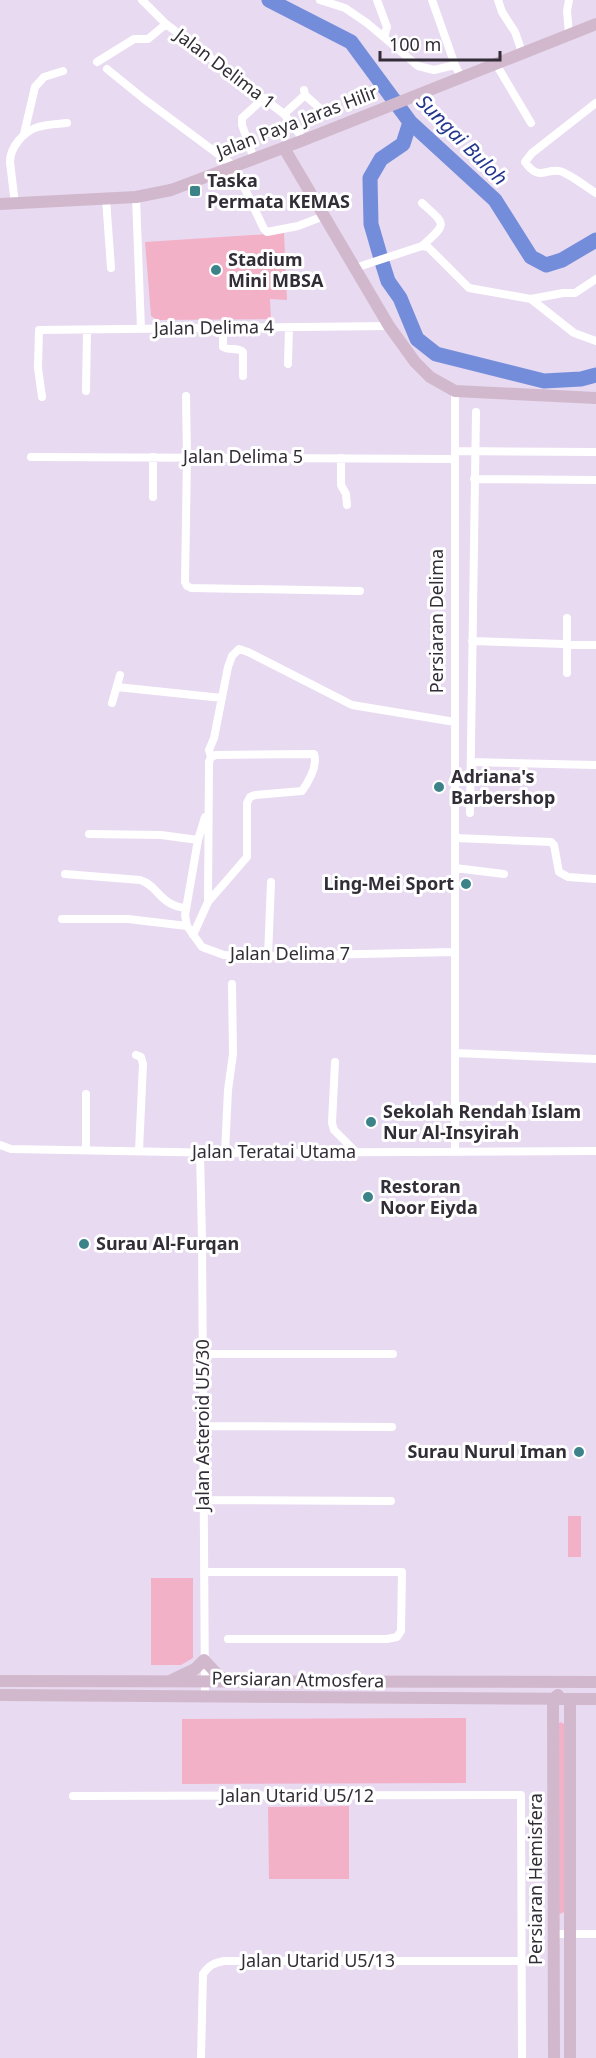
<svg xmlns="http://www.w3.org/2000/svg" width="596" height="2058" font-family="'Noto Sans',sans-serif">
	<style>
		.green { fill: #f3b1c8 }
		.lines { fill: none; stroke-linecap: round; stroke-linejoin: round }
		.river { stroke: #748ddb; stroke-width: 15 }
		.street { stroke: #fff; stroke-width: 8 }
		.secondary { stroke: #d1b8cd; stroke-width: 12 }
		.poi-dot { fill: #3b8389; stroke: #fff; stroke-width: 2 }
		.labels { text-anchor: middle; stroke-width: 6; stroke-linejoin: round; paint-order: stroke }
		.street-label { font-size: 18px; fill: #322d36; stroke: #fff }
		.poi-label { font-size: 18px; font-weight: bold; fill: #322d36; stroke: #fff; text-anchor: start }
		.water-label { font-size: 20px; font-style: italic; fill: #22358f; stroke: #fff }
	</style>
	<rect width="100%" height="100%" fill="#e8daf1"/>
	<path class="green" d="M284,233L287,300L270,299L271,319L157,320L151,316L145,242Z
		M568,1516H581V1557H568Z
		M151,1578H193V1658L181,1665H151Z
		M466,1718V1783L182,1784V1719Z
		M561,1722L564,1724V1912L560,1914L559,1913L558,1724Z
		M349,1806V1879H269L268,1807Z"/>
	<g class="lines">
		<path class="river" d="M269,0L351,42L410,122L495,200L531,257L546,265L562,260L596,240
			M410,122L403,144L381,159L370,178L371,224L382,262L388,281L400,298L417,339L436,354L544,381L581,379L596,375"/>
		<path class="street" d="M142,0L166,24L284,114L304,140
			M320,0L345,8L367,23L418,66L434,70L455,65L461,77
			M377,0L387,27L384,37
			M432,0L455,65
			M498,0L502,12L515,32L522,52
			M569,0L567,11L569,34
			M97,62L134,39H148L166,24
			M496,64L531,123
			M107,69L144,99L234,166L264,229L267,232L298,226L324,216
			M304,90L305,95L325,113
			M596,103L532,153L525,162C539,182 546,168 559,171C568,172 587,188 596,193
			M284,114L305,95
			M24,134L35,87L44,77L63,71
			M254,159L242,125V118L264,98
			M136,197L141,329
			M106,199L111,268
			M422,203C446,225 448,223 422,246
			M15,204L10,162C10,147 24,131 38,127C47,124 58,124 67,123
			M355,268L422,246L428,247L469,288L531,299L574,333L596,341
			M531,299L563,293H575L596,279
			M223,328V347C229,351 238,347 243,352V376
			M288,364L289,327
			M86,391L87,330
			M455,391V1151
			M186,396L187,457L185,582L187,586L191,588L360,591
			M42,397L38,368L39,330L389,326
			M455,451L596,452
			M31,457L455,459
			M153,457V497
			M341,458V485L346,494L347,505
			M474,479L596,480
			M567,618V673
			M472,641L596,645
			M117,687L222,698
			M112,703L120,675
			M211,757L209,750L214,738L228,667L232,656L239,649L248,652L352,705L455,722
			M471,762L596,765
			M470,813L476,412
			M205,817L198,840L185,915L187,926L202,947L224,955L268,956L455,952
			M89,834L161,835L198,840
			M455,838L551,842L554,845L559,872L568,877L596,879
			M455,868L504,874
			M65,874L140,880C158,885 160,906 186,908
			M62,919H128L187,926
			M193,935L208,902L247,857V803L250,797L255,795L302,791C309,781 318,766 314,754L216,755L211,757L209,762L208,902
			M268,956L271,882
			M455,1053L596,1059
			M136,1055L141,1057L143,1064L139,1151
			M335,1062L332,1123L334,1130L355,1151
			M0,1145L11,1149L225,1153L596,1151
			M86,1149V1094
			M200,1153L202,1238L205,1697
			M225,1153L228,1090L233,1054L232,984
			M203,1354H393
			M203,1426L392,1427
			M203,1500L391,1501
			M204,1572H402L401,1631L397,1637L387,1639H228
			M73,1796L521,1795L522,2058
			M554,1934H596
			M201,2058L203,1974C209,1965 214,1963 224,1961H522"/>
		<path class="secondary" d="M284,148L389,326L415,362L430,377L455,391L596,398
			M0,204L136,197L171,190L304,140L596,24
			M172,1680L195,1669L204,1660L219,1676L230,1681
			M0,1681L596,1682
			M0,1695L596,1699
			M554,2058L553,1699L558,1695
			M570,2058V1699"/>
	</g>
	<g class="poi-dot">
		<rect x="189" y="185" width="12" height="12" rx="3"/>
		<circle cx="216" cy="270" r="6"/>
		<circle cx="439" cy="787" r="6"/>
		<circle cx="466" cy="884" r="6"/>
		<circle cx="371" cy="1122" r="6"/>
		<circle cx="368" cy="1197" r="6"/>
		<circle cx="84" cy="1244" r="6"/>
		<circle cx="579" cy="1452" r="6"/>
	</g>
	<g class="labels">
		<g class="street-label">
			<text transform="translate(225 69) rotate(37)" y="6">Jalan Delima 1</text>
			<text transform="translate(297 122) rotate(-21)" y="6">Jalan Paya Jaras Hilir</text>
			<text transform="translate(214 328) rotate(-1)" y="6">Jalan Delima 4</text>
			<text x="243" y="463">Jalan Delima 5</text>
			<text transform="translate(437 621) rotate(-90)" y="6">Persiaran Delima</text>
			<text x="290" y="960">Jalan Delima 7</text>
			<text x="274" y="1158">Jalan Teratai Utama</text>
			<text transform="translate(203 1425) rotate(-90)" y="6">Jalan Asteroid U5/30</text>
			<text transform="translate(298 1680) rotate(1)" y="6">Persiaran Atmosfera</text>
			<text x="297" y="1802">Jalan Utarid U5/12</text>
			<text transform="translate(536 1879) rotate(-90)" y="6">Persiaran Hemisfera</text>
			<text x="318" y="1967">Jalan Utarid U5/13</text>
		</g>
		<g class="poi-label">
			<text x="207" y="187">Taska<tspan x="207" dy="21">Permata KEMAS</tspan></text>
			<text x="228" y="266">Stadium<tspan x="228" dy="21">Mini MBSA</tspan></text>
			<text x="451" y="783">Adriana's<tspan x="451" dy="21">Barbershop</tspan></text>
			<text x="454" y="890" text-anchor="end">Ling-Mei Sport</text>
			<text x="383" y="1118">Sekolah Rendah Islam<tspan x="383" dy="21">Nur Al-Insyirah</tspan></text>
			<text x="380" y="1193">Restoran<tspan x="380" dy="21">Noor Eiyda</tspan></text>
			<text x="96" y="1250">Surau Al-Furqan</text>
			<text x="567" y="1458" text-anchor="end">Surau Nurul Iman</text>
		</g>
		<g class="water-label">
			<text transform="translate(462 140) rotate(45)" y="7">Sungai Buloh</text>
		</g>
	</g>
	<path d="M380 51v9h120v-9" fill="none" stroke="#322d36" stroke-width="3"/>
	<text x="389" y="51" font-size="18" fill="#322d36" stroke="#ffffff" stroke-width="4.5" paint-order="stroke">100 m</text>
</svg>
